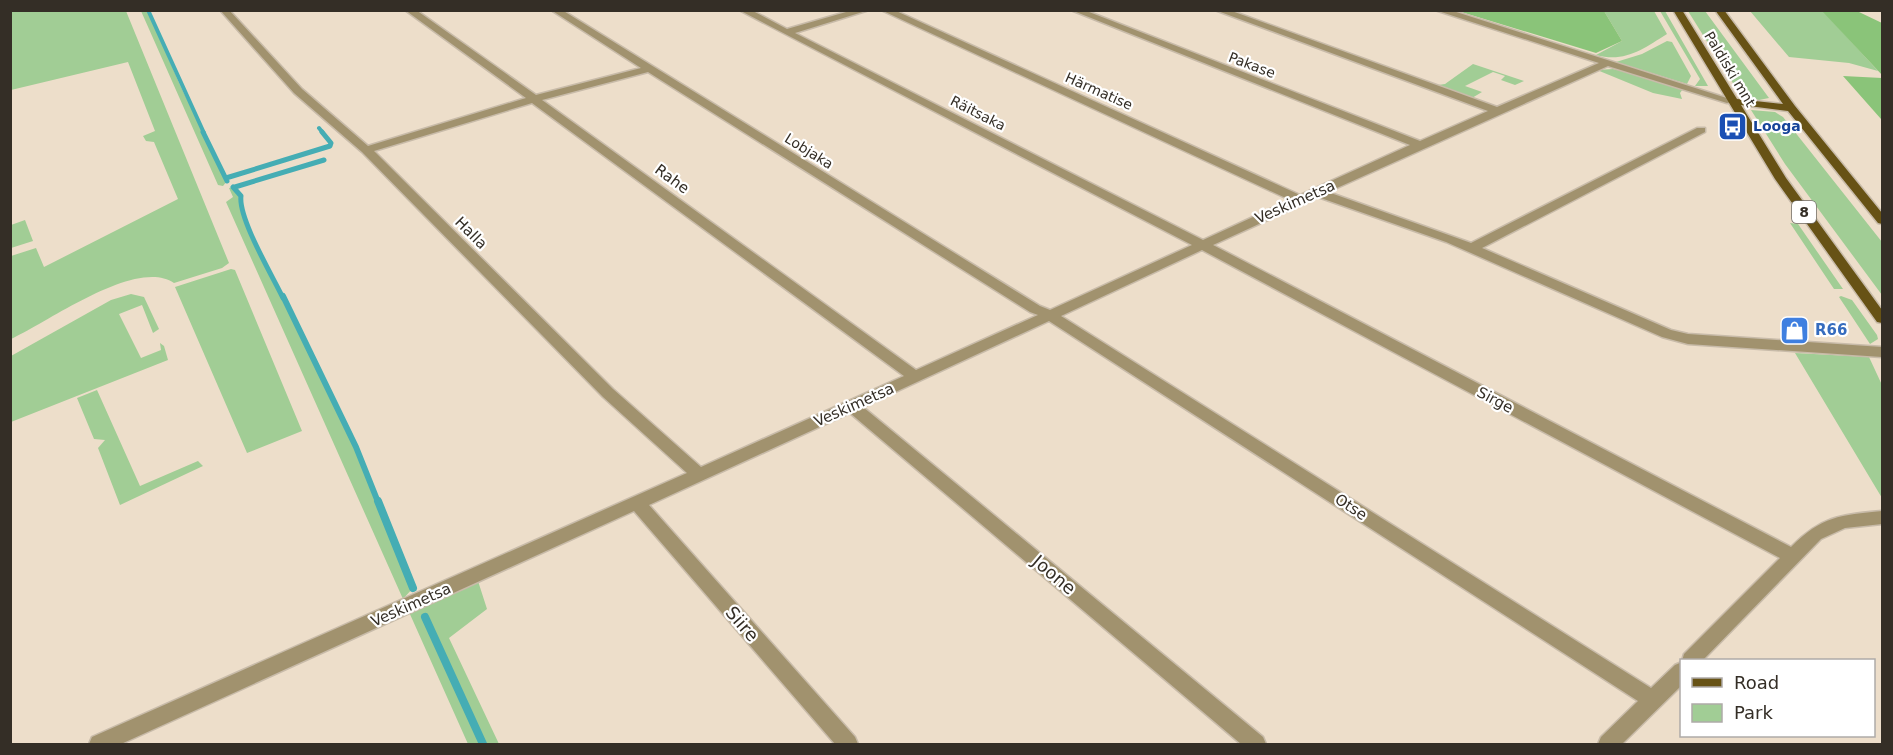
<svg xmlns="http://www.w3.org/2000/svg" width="1893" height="755" font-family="'DejaVu Sans',sans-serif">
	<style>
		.green { fill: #a1cd95 }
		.forest { fill: #8ac479 }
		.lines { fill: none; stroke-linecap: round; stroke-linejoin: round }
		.stream-far3 { stroke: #45adb4; stroke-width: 4 }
		.stream-far2 { stroke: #45adb4; stroke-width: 5 }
		.stream-far1 { stroke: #45adb4; stroke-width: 6 }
		.stream { stroke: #45adb4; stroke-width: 8 }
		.street-casing { stroke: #c8bba9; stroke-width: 3 }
		.primary-casing { stroke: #c8bba9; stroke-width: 3 }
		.street { fill: #a1926e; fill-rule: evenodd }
		.primary { fill: #675215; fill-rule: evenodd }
		.labels { text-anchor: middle; stroke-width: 4.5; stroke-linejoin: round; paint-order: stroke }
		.far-street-label { font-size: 14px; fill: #342e26; stroke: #fff }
		.far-transit-label { font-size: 14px; font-weight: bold; fill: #164399; stroke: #fff; text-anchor: start }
		.shield { fill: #fff; stroke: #716d67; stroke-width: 1.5 }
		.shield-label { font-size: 14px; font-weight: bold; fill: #342e26 }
		.street-label { font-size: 15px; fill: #342e26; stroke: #fff }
		.shop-label { font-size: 15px; font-weight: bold; fill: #366cbe; stroke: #fff; text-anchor: start }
		.near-street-label { font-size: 18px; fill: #342e26; stroke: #fff }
	</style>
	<rect width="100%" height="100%" fill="#eddeca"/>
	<path class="green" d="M11,10L126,11L229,263L222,268L174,283C136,257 47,323 11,339V256L36,248L44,267L178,199L154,142L146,141L143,136L155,131L128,62L11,90Z
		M141,11H148L180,85L227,181L223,186L218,185Z
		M1604,11H1654L1667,34C1643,49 1625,63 1596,55L1622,41Z
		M1660,11H1665L1708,86H1695L1700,79Z
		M1688,11H1705L1769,98L1759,100L1741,96Z
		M1750,11H1857L1859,12H1824L1878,71L1849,63L1789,57Z
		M1667,41L1672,42L1691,76L1687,84L1616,62L1642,54Z
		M1473,64L1524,81L1515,85L1501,80L1505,76L1493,72L1465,86L1482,92L1472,98L1440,87L1438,85L1445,84Z
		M1613,69L1633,73L1683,89L1680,93L1682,99L1653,93L1597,70Z
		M1751,110L1775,112L1783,117L1882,242V295L1785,164Z
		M235,187L241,196L240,204L246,221L356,447L413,588L403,599L226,202L233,197L229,188Z
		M25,220L33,241L11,248V225Z
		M1790,223L1798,224L1843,289H1834Z
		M231,269L235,270L302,431L247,453L175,287Z
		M131,294L144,297L159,329L153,333L142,305L119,314L141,358L161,350L160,343L164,346L168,360L11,422V356L111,300Z
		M1841,296L1852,300L1877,335L1878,339L1870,344L1839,297Z
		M1795,353L1869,357L1882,385V498Z
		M97,390L140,486L198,461L203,466L120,505L98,448L105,440L94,439L77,398Z
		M478,581L487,609L449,638L499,744H468L409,612Z"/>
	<path class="forest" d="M1458,11H1604L1622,41L1596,53Z
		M1823,12H1859L1882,23V75Z
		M1843,76L1882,78V119H1881Z"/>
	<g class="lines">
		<path class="stream-far3" d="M148,10L204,133
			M319,128L323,133"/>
		<path class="stream-far2" d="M203,132L227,181
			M226,178L330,146L331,143L322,132
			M233,187L241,196C238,218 272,275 283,298
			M235,187L324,160"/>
		<path class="stream-far1" d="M283,296L356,447L378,502"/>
		<path class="stream" d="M378,501L413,588
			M425,617L483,744"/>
		<defs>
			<path id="street" d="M220,10H229L302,89L368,146L526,98L405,10H416L536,95L641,68L551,10H562L1040,306L1050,310L1192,245L739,10H751L787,29L853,10H869L795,33L1203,240L1290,200L881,10H894L1300,195L1410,145L1071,10H1084L1420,141L1488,111L1215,10H1229L1497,107L1599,63L1435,10H1450L1736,101L1727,103L1608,66L1328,192L1471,243L1697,128H1705V132L1482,248L1671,330L1688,334L1882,347V357L1688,344L1662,337L1446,242L1318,197L1213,245L1791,547C1822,516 1840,515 1882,511V524L1845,528L1821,539L1703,660L1682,661L1684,654L1780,558L1202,250L1061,316L1651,688L1675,665L1682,662V685L1622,744H1598L1601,737L1638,701L1049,321L863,407L1263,737L1266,744H1241L850,413L649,505L855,737L858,744H835L634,511L121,744H89L92,737L687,473L603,397L362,152L294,93ZM648,72L1030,312L1038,315L916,370L542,100ZM532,103L904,376L701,467L613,389L374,151Z"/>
			<path id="primary" d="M1673,10H1682L1737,99L1783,104L1715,10H1724L1795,106L1882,213V224L1878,223L1788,111L1741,105L1786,178L1882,310V323L1877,322L1775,179Z"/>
		</defs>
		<use href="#street" class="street-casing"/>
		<use href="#primary" class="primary-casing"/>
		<use href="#street" class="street"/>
		<use href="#primary" class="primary"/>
	</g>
	<defs>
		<symbol id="bus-square" viewBox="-11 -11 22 22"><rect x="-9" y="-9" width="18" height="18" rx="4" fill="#1a4fb4" stroke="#fff"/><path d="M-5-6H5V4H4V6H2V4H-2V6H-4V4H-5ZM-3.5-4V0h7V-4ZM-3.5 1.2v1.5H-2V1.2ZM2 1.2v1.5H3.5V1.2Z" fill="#fff"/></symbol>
		<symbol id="shop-square" viewBox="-11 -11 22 22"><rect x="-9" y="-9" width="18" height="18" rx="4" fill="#3f7fe0" stroke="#fff"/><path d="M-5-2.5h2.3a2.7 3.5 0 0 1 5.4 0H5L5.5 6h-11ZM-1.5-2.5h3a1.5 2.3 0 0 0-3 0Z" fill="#fff"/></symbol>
	</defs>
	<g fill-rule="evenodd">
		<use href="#bus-square" x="1716" y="110" width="33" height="33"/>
		<use href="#shop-square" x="1778" y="314" width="33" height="33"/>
	</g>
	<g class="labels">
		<g class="far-street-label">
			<text transform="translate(1252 65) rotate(21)" y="5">Pakase</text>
			<text transform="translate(1730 69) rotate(59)" y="5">Paldiski mnt</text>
			<text transform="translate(1099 91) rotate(24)" y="5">Härmatise</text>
			<text transform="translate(978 113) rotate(27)" y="5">Räitsaka</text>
			<text transform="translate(809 151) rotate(32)" y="5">Lobjaka</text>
		</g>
		<g class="far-transit-label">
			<text x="1753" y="131">Looga</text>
		</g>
		<rect class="shield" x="1792" y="201" width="24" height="22" rx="4.5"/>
		<g class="shield-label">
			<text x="1804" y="217">8</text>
		</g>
		<g class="street-label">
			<text transform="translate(672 179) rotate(36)" y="5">Rahe</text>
			<text transform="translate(1295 202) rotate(-24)" y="5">Veskimetsa</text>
			<text transform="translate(471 233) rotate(45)" y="5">Halla</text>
			<text transform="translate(1495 400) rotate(28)" y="5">Sirge</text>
			<text transform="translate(854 405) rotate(-24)" y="5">Veskimetsa</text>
			<text transform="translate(1351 507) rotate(33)" y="5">Otse</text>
			<text transform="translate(411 605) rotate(-24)" y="5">Veskimetsa</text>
		</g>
		<g class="shop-label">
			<text x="1815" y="335">R66</text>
		</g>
		<g class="near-street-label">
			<text transform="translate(1054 575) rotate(40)" y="6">Joone</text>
			<text transform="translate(742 624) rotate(49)" y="6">Siire</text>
		</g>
	</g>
	<rect width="1893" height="755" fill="none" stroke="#342e26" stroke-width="24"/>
	<rect x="1680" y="659" width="195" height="78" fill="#ffffff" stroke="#aeaba8" stroke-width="1.5"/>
	<rect x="1692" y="678" width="30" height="9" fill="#675215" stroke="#aeaba8" stroke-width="1.5"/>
	<text x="1734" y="689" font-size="18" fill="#342e26">Road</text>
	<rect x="1692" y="704" width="30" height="18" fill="#a1cd95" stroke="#aeaba8" stroke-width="1.5"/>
	<text x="1734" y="719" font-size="18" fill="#342e26">Park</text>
</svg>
